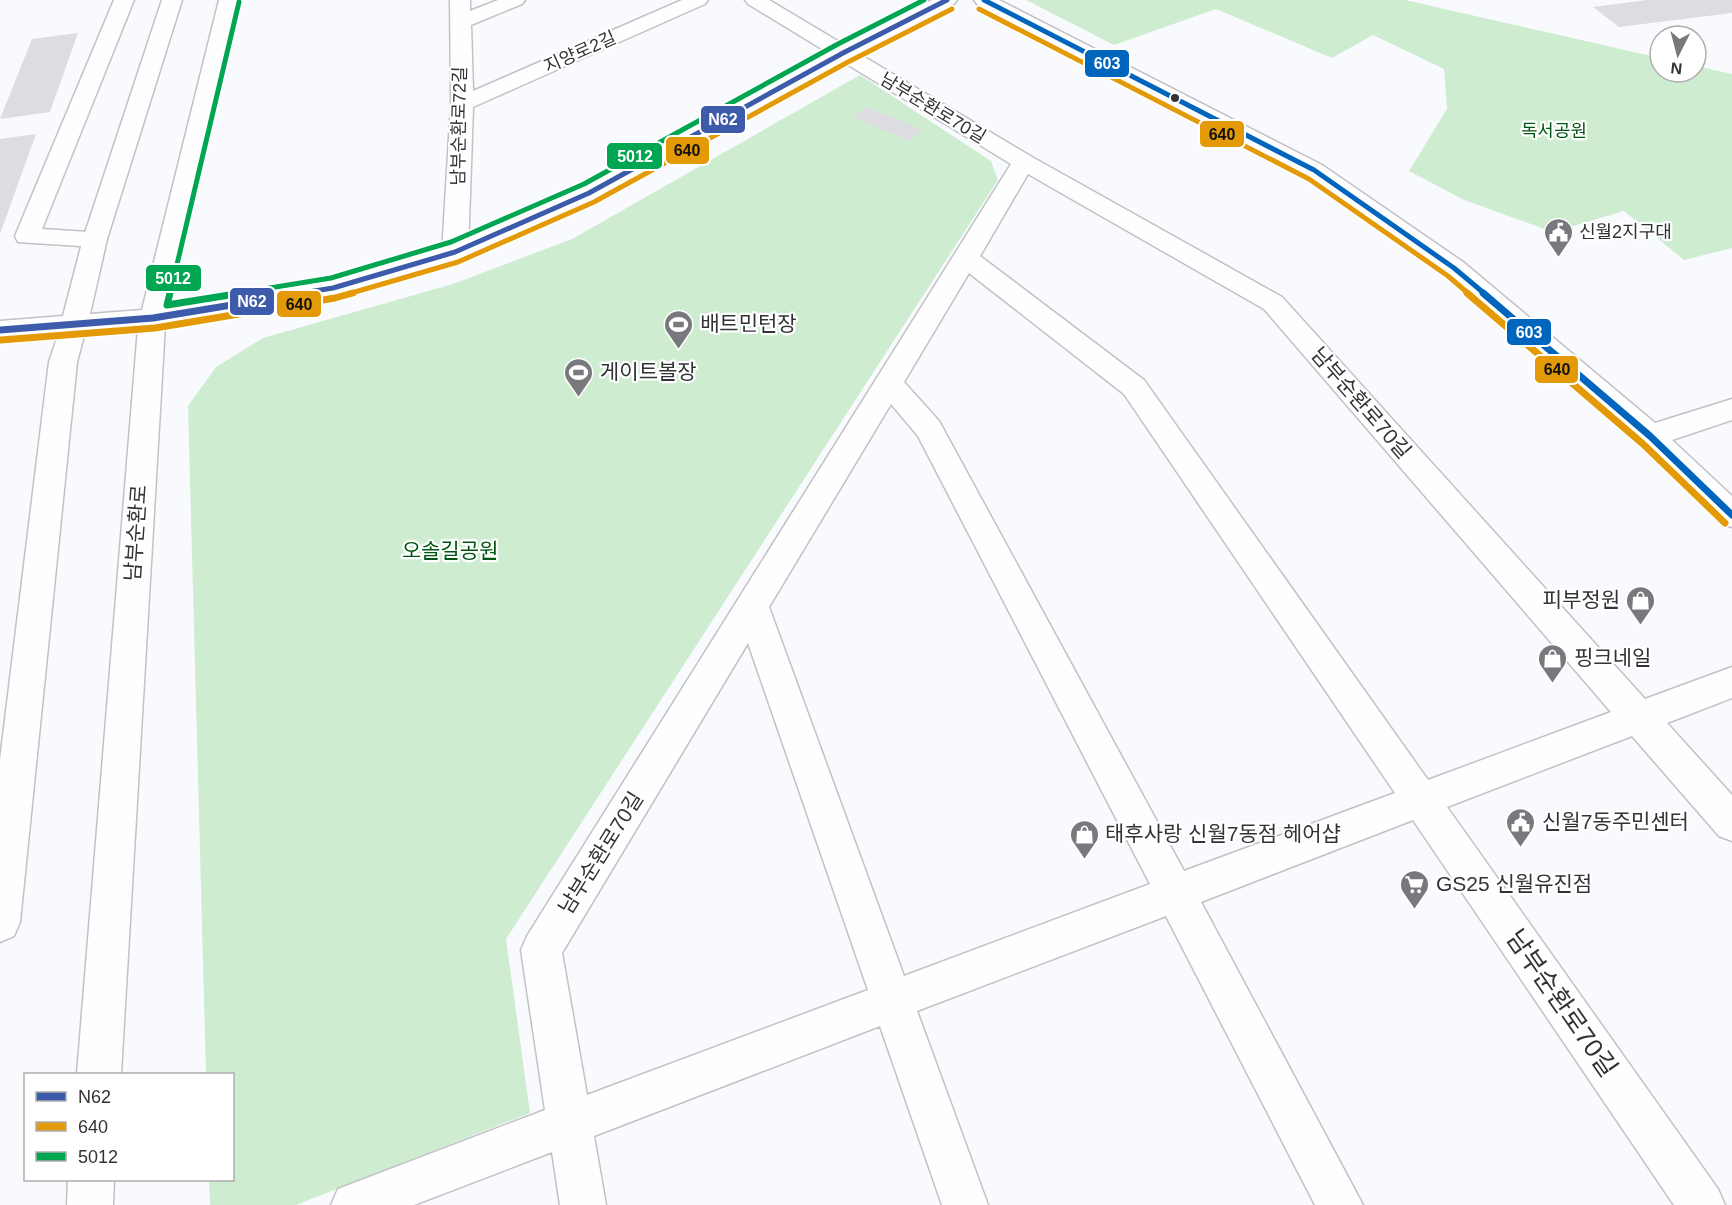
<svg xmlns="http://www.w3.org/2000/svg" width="1732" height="1205" font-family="Arial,'Noto Sans KR',sans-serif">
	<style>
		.green { fill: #ceecd0 }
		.building { fill: #dddde1 }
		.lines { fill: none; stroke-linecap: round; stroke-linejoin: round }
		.minor-casing { stroke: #c2c2c6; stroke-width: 3 }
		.major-casing { stroke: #c2c2c6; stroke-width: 3 }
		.minor { fill: #fefeff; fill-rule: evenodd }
		.major { fill: #fefeff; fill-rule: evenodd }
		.bus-1-far1-casing { stroke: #fff; stroke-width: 8 }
		.bus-1-casing { stroke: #fff; stroke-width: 10 }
		.bus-2-far1-casing { stroke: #fff; stroke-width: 8 }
		.bus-2-casing { stroke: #fff; stroke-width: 10 }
		.bus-3-far1-casing { stroke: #fff; stroke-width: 8 }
		.bus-3-casing { stroke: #fff; stroke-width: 10 }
		.bus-4-far1-casing { stroke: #fff; stroke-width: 8 }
		.bus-4-casing { stroke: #fff; stroke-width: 10 }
		.bus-1-far1 { stroke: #3d5bab; stroke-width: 5 }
		.bus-1 { stroke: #3d5bab; stroke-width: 7 }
		.bus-2-far1 { stroke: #e39a06; stroke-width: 5 }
		.bus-2 { stroke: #e39a06; stroke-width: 7 }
		.bus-3-far1 { stroke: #00a651; stroke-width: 5 }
		.bus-3 { stroke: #00a651; stroke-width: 7 }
		.bus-4-far1 { stroke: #0065bd; stroke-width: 5 }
		.bus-4 { stroke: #0065bd; stroke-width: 7 }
		.bus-dot { fill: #323337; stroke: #fff; stroke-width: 2 }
		.labels { text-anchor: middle; stroke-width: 4.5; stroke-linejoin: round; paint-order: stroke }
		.far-street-label { font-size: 18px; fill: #323337; stroke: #fff }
		.far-park-label { font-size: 18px; fill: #005611; stroke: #fff }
		.far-poi-label { font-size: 18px; fill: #323337; stroke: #fff; text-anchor: start }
		.poi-label { font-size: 21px; fill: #323337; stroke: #fff; text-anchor: start }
		.street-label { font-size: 21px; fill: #323337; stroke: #fff }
		.park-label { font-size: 21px; fill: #005611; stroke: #fff }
		.near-street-label { font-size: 26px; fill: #323337; stroke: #fff }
		.line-badge { stroke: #fff; stroke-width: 2 }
		.badge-label { font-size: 16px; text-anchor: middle; font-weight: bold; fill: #fff }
		.pale-badge-label { font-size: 16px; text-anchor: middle; font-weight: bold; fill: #111 }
	</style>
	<rect width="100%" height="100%" fill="#f9fafe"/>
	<path class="green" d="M1026,0H1405L1660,58V72H1696V66L1732,74V248L1684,260L1624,211L1553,232L1464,200L1409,171L1447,109L1444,69L1373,35L1332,58L1216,9L1114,45Z
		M860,75L991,161L998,180L506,939L530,1113L296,1205H210L209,1180H232V1074H206L188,406L216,367L263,338L453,284L572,239Z"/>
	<path class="building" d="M1647,0H1732V13L1619,27L1593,7Z
		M78,33L50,112L0,119L32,39Z
		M867,107L923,130L909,141L853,117Z
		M36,134L0,234V139Z"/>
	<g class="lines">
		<defs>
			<path id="minor" d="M114,0H134L42,229L104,233L107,239L104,245L95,247L18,242L15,236Z
				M450,0H470V11L498,0H525L522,4L471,25L473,91L682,0H708L705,4L473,107L468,252L464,258L455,260L446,258L442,252L451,104Z
				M745,0H769L1032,157L1282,297L1645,699L1732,667V698L1667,723L1732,795V841L1719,836L1632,736L1447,807L1718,1189L1725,1205H1674L1413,820L1201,902L1363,1205H1315L1166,916L917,1011L988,1205H942L880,1026L594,1136L606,1205H560L552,1152L414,1205H331L338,1189L545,1110L521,950L527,936L1011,164L748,4ZM1028,174L1264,309L1611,712L1428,780L1144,380L980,256ZM969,273L1124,394L1395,793L1184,871L939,421L904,382ZM891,404L918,436L1150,884L904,976L769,607ZM748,643L868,990L587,1095L562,953Z
				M974,0H999L1322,165L1463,262L1655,423L1732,399V420L1672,440L1732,496V527L1721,524L1640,444L1445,274L1306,175L977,4Z"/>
			<path id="major" d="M162,0H182L107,239L90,314L142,310L219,0H239L170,306L332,280L446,246L581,188L836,49L932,0H957L954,4L850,57L597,198L464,258L333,297L165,325L121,1074H77L138,328L85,332L77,362L20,922L14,936L0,942V760L49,362L58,335L0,339V321L63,316L83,239Z
				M68,1180H114L113,1205H67Z"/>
		</defs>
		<use href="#minor" class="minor-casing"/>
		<use href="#major" class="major-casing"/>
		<use href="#minor" class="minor"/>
		<use href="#major" class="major"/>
		<defs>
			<path id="bus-1-far1" d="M296,294L333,288L455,252L589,193L843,53L947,0"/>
			<path id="bus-1" d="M0,330L153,318L305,293"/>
			<path id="bus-2-far1" d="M979,9L1309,179L1448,276L1469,294
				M348,294L458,262L594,202L848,62L952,9"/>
			<path id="bus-2" d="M1467,293L1643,444L1725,523
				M1,340L155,328L335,298L353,293"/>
			<path id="bus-3-far1" d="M170,294L239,2
				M233,294L331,278L451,242L584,184L838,44L924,0"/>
			<path id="bus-3" d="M170,293L167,305L242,293"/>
			<path id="bus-4-far1" d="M984,0L1314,170L1454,268L1485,294"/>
			<path id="bus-4" d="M1483,293L1650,436L1732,515"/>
		</defs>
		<use href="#bus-1-far1" class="bus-1-far1-casing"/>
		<use href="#bus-1" class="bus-1-casing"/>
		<use href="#bus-2-far1" class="bus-2-far1-casing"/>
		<use href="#bus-2" class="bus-2-casing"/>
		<use href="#bus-3-far1" class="bus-3-far1-casing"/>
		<use href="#bus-3" class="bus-3-casing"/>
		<use href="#bus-4-far1" class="bus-4-far1-casing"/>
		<use href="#bus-4" class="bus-4-casing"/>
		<use href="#bus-1-far1" class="bus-1-far1"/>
		<use href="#bus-1" class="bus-1"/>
		<use href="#bus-2-far1" class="bus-2-far1"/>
		<use href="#bus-2" class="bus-2"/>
		<use href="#bus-3-far1" class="bus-3-far1"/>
		<use href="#bus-3" class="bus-3"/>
		<use href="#bus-4-far1" class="bus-4-far1"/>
		<use href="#bus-4" class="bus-4"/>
	</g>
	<defs>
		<symbol id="civic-pin" viewBox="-11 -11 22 30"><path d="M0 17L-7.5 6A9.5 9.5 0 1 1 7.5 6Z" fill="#78797d" stroke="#fff"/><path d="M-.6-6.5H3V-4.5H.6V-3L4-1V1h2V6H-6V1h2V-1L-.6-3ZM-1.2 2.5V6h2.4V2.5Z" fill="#fff"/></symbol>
		<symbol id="stadium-pin" viewBox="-11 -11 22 30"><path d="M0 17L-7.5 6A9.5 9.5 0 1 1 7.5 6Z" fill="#78797d" stroke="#fff"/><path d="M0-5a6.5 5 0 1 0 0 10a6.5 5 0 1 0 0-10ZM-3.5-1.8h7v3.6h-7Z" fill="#fff"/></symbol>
		<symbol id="shop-pin" viewBox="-11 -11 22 30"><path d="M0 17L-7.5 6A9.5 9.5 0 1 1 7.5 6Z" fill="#78797d" stroke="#fff"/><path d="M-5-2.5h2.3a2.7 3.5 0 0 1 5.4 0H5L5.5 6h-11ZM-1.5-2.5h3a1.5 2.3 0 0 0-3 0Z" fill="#fff"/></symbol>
		<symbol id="supermarket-pin" viewBox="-11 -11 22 30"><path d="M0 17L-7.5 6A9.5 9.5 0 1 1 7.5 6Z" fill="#78797d" stroke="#fff"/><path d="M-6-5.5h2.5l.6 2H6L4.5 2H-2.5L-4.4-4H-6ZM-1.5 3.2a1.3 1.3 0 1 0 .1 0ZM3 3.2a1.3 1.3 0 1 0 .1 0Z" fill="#fff"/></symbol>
	</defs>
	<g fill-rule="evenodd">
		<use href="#civic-pin" x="1542" y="216" width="33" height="45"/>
		<use href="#stadium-pin" x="662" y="308" width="33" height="45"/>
		<use href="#stadium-pin" x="562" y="356" width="33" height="45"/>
		<use href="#shop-pin" x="1624" y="584" width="33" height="45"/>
		<use href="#shop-pin" x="1536" y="642" width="33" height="45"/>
		<use href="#civic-pin" x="1504" y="806" width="33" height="45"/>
		<use href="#shop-pin" x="1068" y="818" width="33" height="45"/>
		<use href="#supermarket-pin" x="1398" y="868" width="33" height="45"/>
	</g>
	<circle class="bus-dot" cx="1175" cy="98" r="5"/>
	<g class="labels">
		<g class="far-street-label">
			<text transform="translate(580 52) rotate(-24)" y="6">지양로2길</text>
			<text transform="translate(933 108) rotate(31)" y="6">남부순환로70길</text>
			<text transform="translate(459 126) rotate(-89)" y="6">남부순환로72길</text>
		</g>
		<g class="far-park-label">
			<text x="1554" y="137">독서공원</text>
		</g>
		<g class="far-poi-label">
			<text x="1579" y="238">신월2지구대</text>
		</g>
		<g class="poi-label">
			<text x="700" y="331">배트민턴장</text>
			<text x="600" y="379">게이트볼장</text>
			<text x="1620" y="607" text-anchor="end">피부정원</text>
			<text x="1574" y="665">핑크네일</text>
			<text x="1542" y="829">신월7동주민센터</text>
			<text x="1105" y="841">태후사랑 신월7동점 헤어샵</text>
			<text x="1436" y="891">GS25 신월유진점</text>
		</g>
		<g class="street-label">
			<text transform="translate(1361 403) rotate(49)" y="7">남부순환로70길</text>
			<text transform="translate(136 533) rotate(-86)" y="7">남부순환로</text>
			<text transform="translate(601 853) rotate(-58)" y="7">남부순환로70길</text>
		</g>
		<g class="park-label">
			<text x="450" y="558">오솔길공원</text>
		</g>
		<g class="near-street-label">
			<text transform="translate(1562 1003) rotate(55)" y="9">남부순환로70길</text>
		</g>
	</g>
	<g class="line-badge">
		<rect x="1084" y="49" width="46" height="29" rx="6" fill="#0065bd"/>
		<rect x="700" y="105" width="46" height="29" rx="6" fill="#3d5bab"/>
		<rect x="1199" y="120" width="46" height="28" rx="6" fill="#e39a06"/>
		<rect x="665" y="136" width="45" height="29" rx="6" fill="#e39a06"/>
		<rect x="606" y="142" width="57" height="28" rx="6" fill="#00a651"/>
		<rect x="145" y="264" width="57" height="28" rx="6" fill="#00a651"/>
		<rect x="229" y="287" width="46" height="29" rx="6" fill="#3d5bab"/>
		<rect x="276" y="290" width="46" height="28" rx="6" fill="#e39a06"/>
		<rect x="1506" y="318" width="46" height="28" rx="6" fill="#0065bd"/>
		<rect x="1534" y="355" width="45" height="29" rx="6" fill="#e39a06"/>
	</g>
	<g class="badge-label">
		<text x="1107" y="69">603</text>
		<text x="723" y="125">N62</text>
		<text x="635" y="162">5012</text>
		<text x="173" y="284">5012</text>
		<text x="252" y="307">N62</text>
		<text x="1529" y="338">603</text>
	</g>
	<g class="pale-badge-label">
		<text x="1222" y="140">640</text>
		<text x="687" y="156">640</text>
		<text x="299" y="310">640</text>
		<text x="1557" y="375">640</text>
	</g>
	<rect x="24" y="1073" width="210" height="108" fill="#ffffff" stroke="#adadaf" stroke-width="1.5"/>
	<rect x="36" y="1092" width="30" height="9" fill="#3d5bab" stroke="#adadaf" stroke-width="1.5"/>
	<text x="78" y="1103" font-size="18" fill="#323337">N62</text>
	<rect x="36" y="1122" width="30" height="9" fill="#e39a06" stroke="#adadaf" stroke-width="1.5"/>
	<text x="78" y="1133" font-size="18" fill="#323337">640</text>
	<rect x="36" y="1152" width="30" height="9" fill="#00a651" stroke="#adadaf" stroke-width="1.5"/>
	<text x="78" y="1163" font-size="18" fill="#323337">5012</text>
	<g transform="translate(1678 54) rotate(186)"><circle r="28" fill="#ffffff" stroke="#adadaf" stroke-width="1.5"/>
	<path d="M0-4.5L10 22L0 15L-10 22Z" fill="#78797d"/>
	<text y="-9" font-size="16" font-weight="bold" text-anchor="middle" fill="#323337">N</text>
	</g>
</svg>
